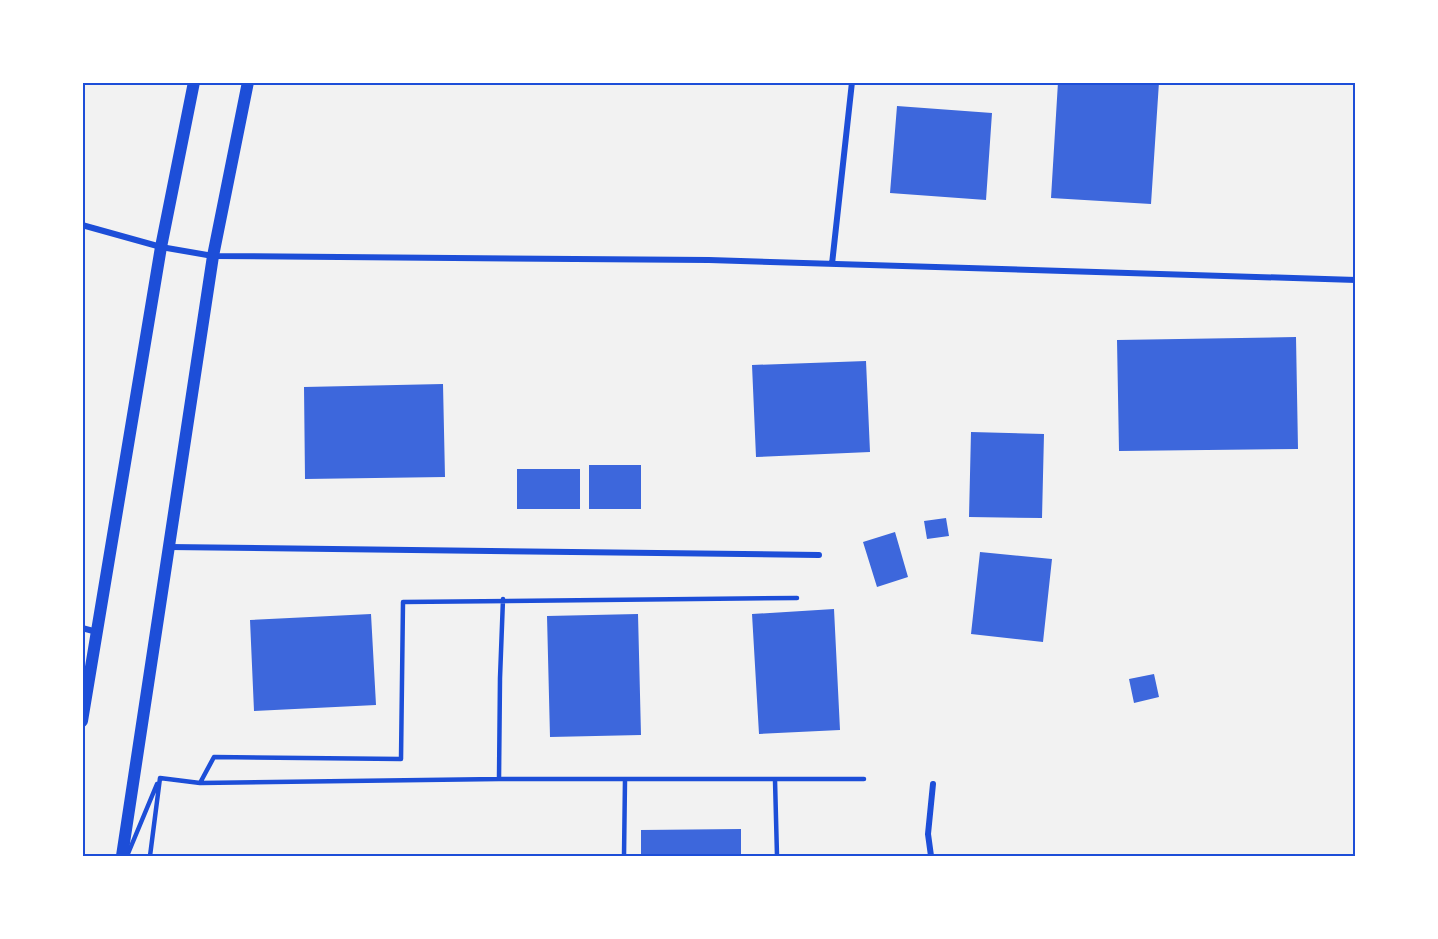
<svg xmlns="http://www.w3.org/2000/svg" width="1438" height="939" font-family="'PT Sans Narrow',sans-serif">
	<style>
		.building { fill: #3d67dc }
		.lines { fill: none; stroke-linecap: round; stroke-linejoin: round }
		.service { stroke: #1d4ed8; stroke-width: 4.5 }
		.minor { stroke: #1d4ed8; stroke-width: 6 }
		.secondary { stroke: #1d4ed8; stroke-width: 12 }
		.neatline { fill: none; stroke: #1d4ed8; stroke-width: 2 }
	</style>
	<rect width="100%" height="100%" fill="#f2f2f2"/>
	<path class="building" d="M1058,82H1159L1151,204L1051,198Z
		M897,106L992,113L986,200L890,193Z
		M1296,337L1298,449L1119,451L1117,340Z
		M866,361L870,452L756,457L752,365Z
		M443,384L445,477L305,479L304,387Z
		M971,432L1044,434L1042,518L969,517Z
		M589,465H641V509H589Z
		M517,469H580V509H517Z
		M946,518L949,536L927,539L924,521Z
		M895,532L908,577L877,587L863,542Z
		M980,552L1052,559L1043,642L971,634Z
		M834,609L840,730L759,734L752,614Z
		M371,614L376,705L254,711L250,620Z
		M638,614L641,735L550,737L547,616Z
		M1154,674L1159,697L1134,703L1129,679Z
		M741,829V856H641V830Z"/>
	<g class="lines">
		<path class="service" d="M499,779L500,678L503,599
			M775,780L777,856
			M200,783L499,779H864
			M127,856L157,784
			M150,856L160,778L200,783L214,757L401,759L403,602L797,598
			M624,856L625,780"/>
		<path class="minor" d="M82,225L161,247L213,256L709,260L1356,280
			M832,264L852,82
			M1356,272V288
			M169,547L819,555
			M82,628L97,632
			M931,856L928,834L933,784"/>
		<path class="secondary" d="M82,721L161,247L194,82
			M122,856L213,256L248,82"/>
	</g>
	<rect width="1438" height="939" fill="none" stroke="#ffffff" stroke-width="168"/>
	<rect x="84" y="84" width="1270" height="771" class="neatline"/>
</svg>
